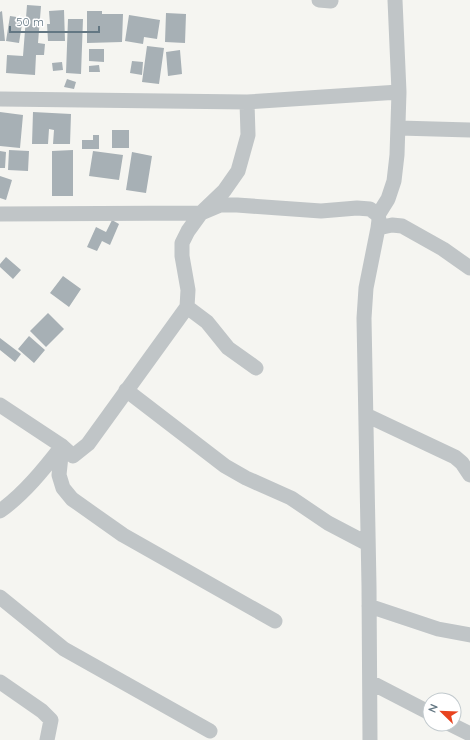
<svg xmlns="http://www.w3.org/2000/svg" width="470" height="740" font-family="Quicksand,sans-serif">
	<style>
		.building { fill: #a7b0b5 }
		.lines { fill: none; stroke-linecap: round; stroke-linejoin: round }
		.minor { stroke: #c0c5c7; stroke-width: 15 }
	</style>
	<rect width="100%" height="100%" fill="#f5f5f1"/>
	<path class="building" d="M27,5L41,6L38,43L45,44L44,55H36L35,75L6,73L7,55L23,56Z
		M64,10L65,41H48L47,24H50L49,11Z
		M2,11L5,41H0V12Z
		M87,11H102V14H123L122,42L87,43Z
		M166,13L186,14L185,43L165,42Z
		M129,15L160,20L157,39L144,37L143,44L125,41Z
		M10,16L23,18L19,43L6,41Z
		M68,19H83L81,74L66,73Z
		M147,46L164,48L159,84L142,82Z
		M89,49H104V62L89,61Z
		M180,50L182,74L168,76L166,52Z
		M132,61L143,62L142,75L130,73Z
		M62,62L63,70L53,71L52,63Z
		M99,65L100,72H89V66Z
		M67,79L76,82L74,89L64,87Z
		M0,112L23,115L20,148L0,146Z
		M33,112L71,114L70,144H53L54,130L49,129L48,144H32Z
		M112,130H129V148H112Z
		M93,135H99V149H82V140H93Z
		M9,150L29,151L28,171L8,170Z
		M73,150V196H52V151Z
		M0,151L6,152L5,168H0Z
		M93,151L123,155L119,180L89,176Z
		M132,152L152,156L146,193L126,190Z
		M0,176L12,180L6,200L0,198Z
		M112,220L119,224L110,245L102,241L97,251L87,247L96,227L106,232Z
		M6,257L21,270L13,279L0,267V264Z
		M63,276L81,289L69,307L50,293Z
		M48,313L64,329L46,347L30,331Z
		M29,336L45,350L34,363L18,349Z
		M0,338L21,354L15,362L0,350Z"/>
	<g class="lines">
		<path class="minor" d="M319,0L331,1
			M0,99L247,102L399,92
			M399,128L470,130
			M0,214L201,213L220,205H237L321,211L357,208L370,209L378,215L379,220L378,228L366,288L364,318L369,586L370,740
			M378,215L388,199L394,181L397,155L399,92L395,0
			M378,228L392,225L402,226L443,249L470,268
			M187,307L207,322L228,348L256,368
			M126,390L225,466L246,478L291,498L328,523L368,544
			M0,405L62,446L73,456L88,444L187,307L188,290L182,256V243L188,231L201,213L224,191L238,171L248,135L247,102
			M366,415L455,457L462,463L470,475
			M62,446L59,475L63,488L72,499L123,535L275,621
			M0,511C24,494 44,469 62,446
			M0,597L64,649L210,731
			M369,606L438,629L470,635
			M0,682L42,711L51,720L47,740
			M370,682L430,713
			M450,724L470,734"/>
	</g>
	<g transform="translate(442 712) rotate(293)"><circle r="19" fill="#ffffff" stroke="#c1c9cd"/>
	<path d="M0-3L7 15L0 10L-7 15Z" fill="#e8431f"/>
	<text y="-6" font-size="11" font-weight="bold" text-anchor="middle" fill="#637783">N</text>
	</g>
	<path d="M10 26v6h89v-6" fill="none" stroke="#637783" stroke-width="2"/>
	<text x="16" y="26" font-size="12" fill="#637783" stroke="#ffffff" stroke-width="3" paint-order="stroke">50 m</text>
</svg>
